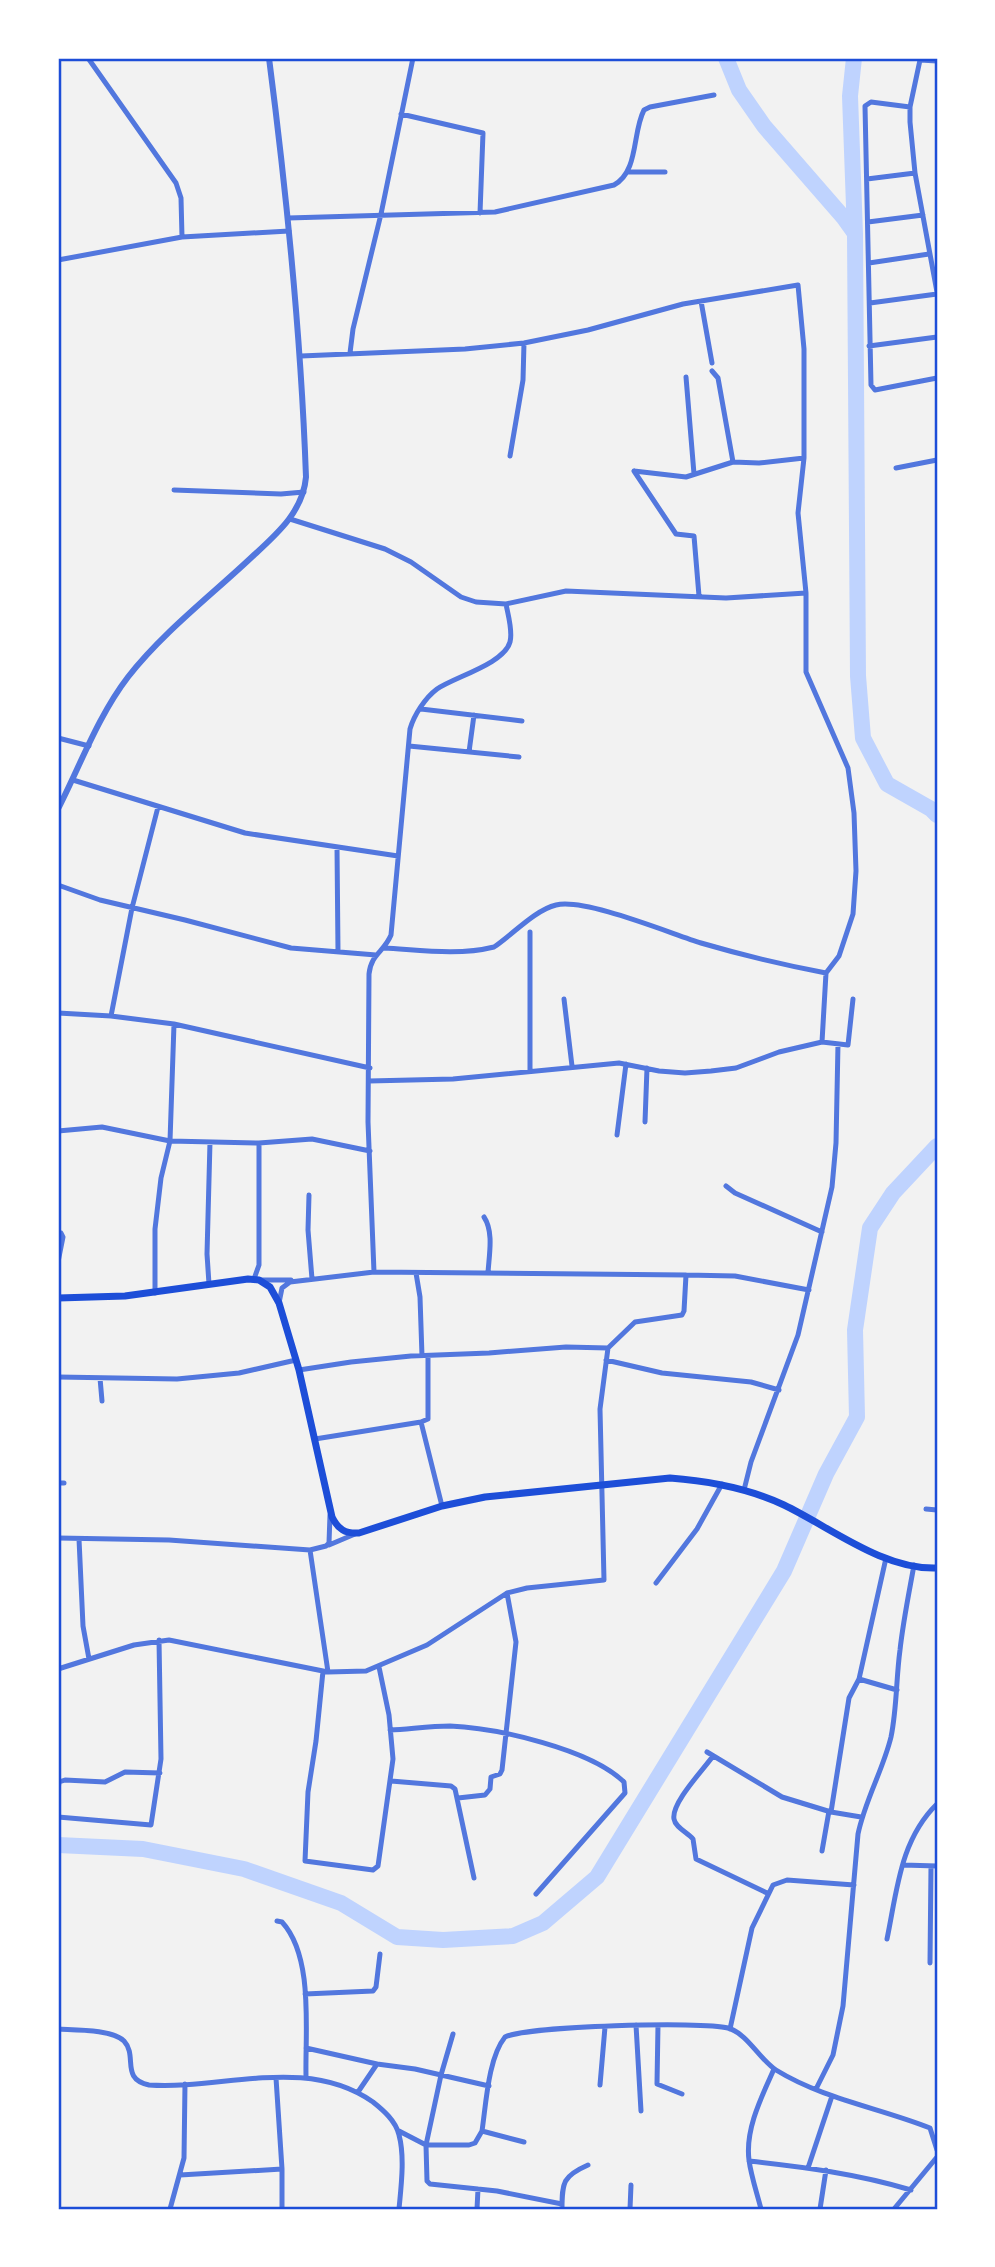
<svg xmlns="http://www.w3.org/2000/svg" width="995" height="2267" font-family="'Times New Roman',serif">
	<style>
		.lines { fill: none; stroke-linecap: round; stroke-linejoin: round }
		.river { stroke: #bfd3fe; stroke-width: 16 }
		.minor { stroke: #5277de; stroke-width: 5 }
		.tertiary { stroke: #5277de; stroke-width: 6 }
		.secondary { stroke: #1d4ed8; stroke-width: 7 }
		.neatline { fill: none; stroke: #1d4ed8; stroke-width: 2.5 }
	</style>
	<rect width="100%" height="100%" fill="#f2f2f2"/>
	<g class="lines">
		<path class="river" d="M726,58L739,90L764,126L844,218L854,232
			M854,58L850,96L855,234L858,676L863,738L887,784L931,809L937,815
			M58,1845L143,1849L244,1869L341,1903L397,1937L443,1940L513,1936L543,1923L597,1877L784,1571L826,1474L857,1417L855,1330L870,1228L893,1193L937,1146"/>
		<path class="minor" d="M88,58L176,183L181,198L182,237
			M937,61L920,60L910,107V122L915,173L937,292
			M910,107L871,102L865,106L871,385L875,390L937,378
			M401,114L483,133L480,213
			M628,172H665
			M867,179L915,173
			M288,218L495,212L614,185C639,171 632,133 644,110L650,107L714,95
			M868,222L923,215
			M58,260L182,237L289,231
			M869,263L929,254
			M701,301L712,363
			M870,303L937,294
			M869,346L937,337
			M350,353L353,329L381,214L413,58
			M301,356L465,349L524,343L588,330L683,304L798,285L804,349V458L798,513L806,593V672L848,768L854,813L856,871L853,914L839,956L826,973L822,1042
			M712,371L718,378L733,462
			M686,377L694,474
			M510,456L523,380L524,343
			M896,468L937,460
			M634,471L686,477L733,462L759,463L804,458
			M634,471L676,534L694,536L699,596
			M174,490L281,494L304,492
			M290,519L385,549L411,562L461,597L476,602L506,604L566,591L726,598L806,593
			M421,709L522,721
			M58,738L89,746
			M409,746L519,757
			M469,752L474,715
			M73,780L245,833L398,856
			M337,847L338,952
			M58,885L100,900L185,920L291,948L376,955
			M530,932V1071
			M384,948C420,950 458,956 494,947C512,935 535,910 556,905C585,898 669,933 701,943C742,955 784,965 826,973
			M564,999L572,1066
			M58,1013L111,1016L174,1024L370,1068
			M111,1016L132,908L158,807
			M369,1081L453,1079L619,1063L659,1071L685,1073L711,1071L736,1068L779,1052L822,1042L848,1045L853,999
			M645,1122L647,1068
			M58,1131L102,1127L170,1141L259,1143L312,1139L370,1151
			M617,1135L626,1064
			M726,1186L735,1193L822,1232
			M309,1195L308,1230L312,1279
			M484,1217C494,1232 489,1255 488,1273
			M58,1234L61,1233L63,1237L58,1262
			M374,1272L368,1122L369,974C371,954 384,952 391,935L410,729C414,715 425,698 437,689C454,677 504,664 510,642C513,631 508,615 506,604
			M416,1273L420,1297L422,1356
			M254,1279L259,1265V1143
			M259,1280H291
			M209,1284L207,1254L210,1142
			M155,1293V1229L161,1178L170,1141L174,1024
			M279,1303L282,1288L290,1282L374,1272L686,1275L735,1276L809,1290
			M428,1356V1419L421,1422L442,1506
			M606,1360L662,1373L751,1382L779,1390
			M299,1370L351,1362L411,1356L489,1353L566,1347L608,1348
			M58,1377L177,1379L239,1373L296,1360
			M100,1378L102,1401
			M315,1439L421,1422
			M58,1483H64
			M744,1490L751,1462L798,1335L832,1187L836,1143L838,1044
			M926,1509L937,1510
			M58,1538L169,1540L310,1550L326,1546L329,1543L330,1515
			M79,1539L83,1626L89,1659
			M329,1545L355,1534
			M310,1550L328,1672
			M656,1583L697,1529L722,1484
			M58,1669L134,1645L169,1640L328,1672L366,1671L427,1645L507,1593L527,1588L604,1580L600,1409L608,1348L635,1322L682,1315L684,1311L686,1275
			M323,1671L316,1741L308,1792L305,1861L373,1870L378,1866L393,1759L389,1715L379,1667
			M859,1679L897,1690
			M390,1730C410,1729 430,1726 450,1726C497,1728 590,1749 624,1782L625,1793L536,1894
			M707,1752L782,1797L831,1812L861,1817
			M713,1756C704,1769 671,1803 674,1819C675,1827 688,1833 693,1839L696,1859L767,1893
			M391,1781L451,1786L455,1789L474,1878
			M58,1790L59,1782L65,1780L105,1782L125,1772L160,1773
			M458,1798L485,1795L490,1789L491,1777L500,1774L502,1770L516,1642L507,1593
			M831,1812L849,1698L859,1679L886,1558
			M58,1817L151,1825L161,1759L159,1640
			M822,1851L829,1811
			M903,1865L937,1866
			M277,1921L282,1922C314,1957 305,2031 306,2076
			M887,1939C897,1891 900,1840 937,1804
			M930,1963L931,1866
			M305,1994L373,1991L376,1987L380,1954
			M636,2025L641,2111
			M658,2025L657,2084L682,2094
			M58,2029C74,2030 112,2029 124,2041C138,2056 120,2079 149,2085C223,2090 306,2055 373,2102C383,2110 396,2121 399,2135C405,2157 401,2187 399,2209
			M730,2029L752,1928L773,1885L787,1880L854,1885
			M453,2034L441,2075L426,2145H469L475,2143L482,2131
			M306,2048L377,2064
			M276,2078L282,2169V2209
			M600,2085L605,2027
			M816,2089L833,2055L843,2006L858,1834C865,1800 883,1770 891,1737C897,1708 896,1679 900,1650C903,1622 909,1593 914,1565
			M358,2092L377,2064L415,2069L489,2086
			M399,2131L426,2145L427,2181L430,2184L497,2191L562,2204
			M524,2142L482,2131C486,2105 488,2058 505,2037C527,2026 702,2021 728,2028C748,2034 759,2059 776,2070C823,2099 880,2108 930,2128L937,2150
			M749,2161C804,2167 858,2174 911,2190
			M808,2168L832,2096
			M180,2175L282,2169
			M170,2209L184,2158L185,2084
			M477,2209L478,2189
			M562,2209C562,2182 563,2176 588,2165
			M630,2209L631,2185
			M761,2209C757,2193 751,2176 749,2160C745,2129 762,2096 774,2069
			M820,2209L826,2170
			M894,2209L937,2157"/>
		<path class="tertiary" d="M58,809C80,766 98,716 128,677C163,632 213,594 254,555C278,533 303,511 306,477C301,337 287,197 269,58"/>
		<path class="secondary" d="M58,1298L125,1296L248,1279L259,1280L270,1287L279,1303L299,1370L332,1517C338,1529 345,1534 359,1533L442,1506L485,1497L670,1478C709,1481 748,1488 784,1505C830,1527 883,1570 937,1568"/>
	</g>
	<rect width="995" height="2267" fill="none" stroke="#ffffff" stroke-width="119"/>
	<rect x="60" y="60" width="876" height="2148" class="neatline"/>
</svg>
